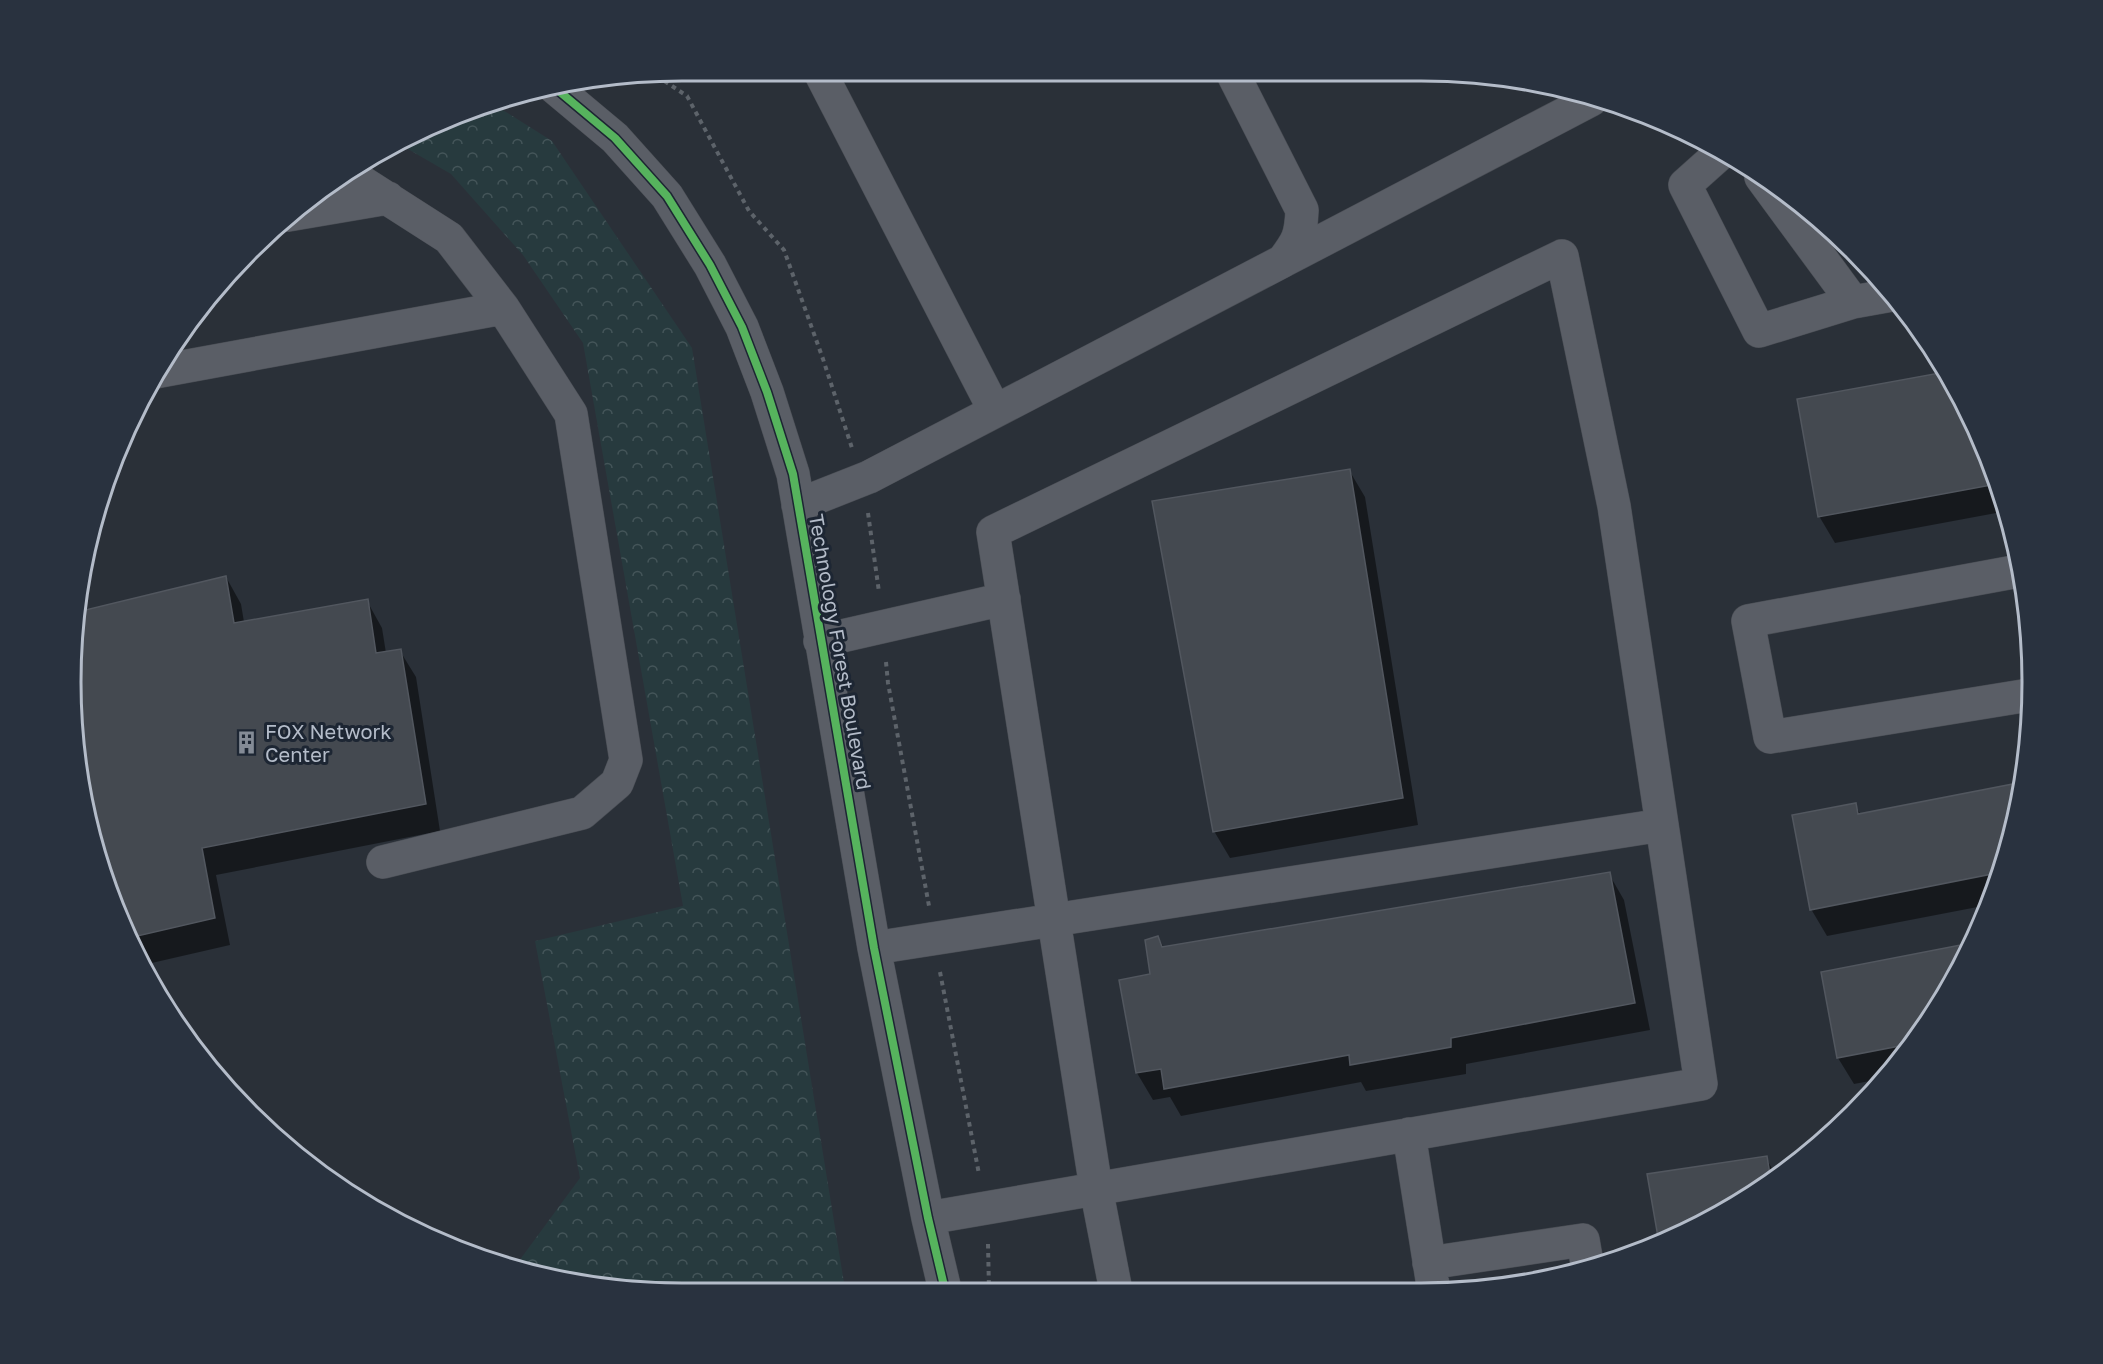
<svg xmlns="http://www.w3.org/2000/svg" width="2103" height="1364" font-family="'Golos Text',sans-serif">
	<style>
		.forest { fill: url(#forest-crowns) }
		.shadow { fill: #0007 }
		.building { fill: #444950; stroke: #52575f; stroke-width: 1.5 }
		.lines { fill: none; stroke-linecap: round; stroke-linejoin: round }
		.minor-casing { stroke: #484c53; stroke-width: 34 }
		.path { stroke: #5d636a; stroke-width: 4; stroke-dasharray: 4.5 4.5; stroke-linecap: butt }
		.minor { stroke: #5a5e66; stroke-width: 33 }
		.cycleway-casing { stroke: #1d2633; stroke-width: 11 }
		.cycleway { stroke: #56b35d; stroke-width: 8 }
		.labels { text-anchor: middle; stroke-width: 6; stroke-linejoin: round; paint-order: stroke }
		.street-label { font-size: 20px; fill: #b4bcc9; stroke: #1d2633 }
		.poi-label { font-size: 20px; fill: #b4bcc9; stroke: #1d2633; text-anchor: start }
		.rim { fill: none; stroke: #b4bcc9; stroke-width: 3 }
	</style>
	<defs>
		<pattern id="forest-crowns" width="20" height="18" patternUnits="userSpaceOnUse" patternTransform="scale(1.5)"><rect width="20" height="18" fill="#273a3e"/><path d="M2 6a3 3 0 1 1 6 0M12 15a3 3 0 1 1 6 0" fill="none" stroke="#445559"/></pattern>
	</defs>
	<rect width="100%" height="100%" fill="#2a3038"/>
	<path class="forest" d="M490,102L552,141L692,348L845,1289L603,1288L516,1265L580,1178L535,941L683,906L583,343L523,255L451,174L401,145Z"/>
	<path class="shadow" d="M1946,373L1969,411L2007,511L1835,543L1819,516Z
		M1349,470L1365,497L1418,825L1230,858L1214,831Z
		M226,577L241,604L244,622L367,601L382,628L386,653L400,651L416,677L440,831L216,875L230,945L143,965L117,916L91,841L71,682L77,613Z
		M2022,783L2000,878L1988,905L1827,936L1811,909L1855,805L1861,815Z
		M1609,874L1624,900L1650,1030L1466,1064V1074L1366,1091L1361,1082L1181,1116L1170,1097L1153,1100L1137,1073L1121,982L1152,976L1158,937L1164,948Z
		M1970,944L1951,987L1886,1078L1854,1084L1838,1058Z
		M1766,1158L1777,1177L1692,1230L1660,1242Z"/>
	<path class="building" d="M1945,372L1969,411L1997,484L1818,517L1797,399Z
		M1350,469L1403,798L1213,832L1152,501Z
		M226,576L234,623L368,599L376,653L401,649L426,804L202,848L215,918L129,938L117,916L91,841L71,682L77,612Z
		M2023,782L2002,872L1810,910L1792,815L1856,803L1858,814Z
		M1610,872L1635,1003L1451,1038V1047L1350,1065L1349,1055L1164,1089L1161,1069L1136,1073L1119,980L1150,974L1145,940L1158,936L1162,947Z
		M1971,943L1951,987L1910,1044L1837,1058L1821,972Z
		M1767,1156L1771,1181L1692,1230L1659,1243L1647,1174Z"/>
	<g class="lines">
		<defs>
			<path id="minor" d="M822,76L995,411
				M554,87L615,138L667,196L710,265L742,327L767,392L793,474L874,948L928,1218L945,1290
				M1723,151L1685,185L1759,331L1853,302L1892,295
				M346,172L449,238L503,308
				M1761,177L1853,302
				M288,215L388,198
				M1283,261L1591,100
				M155,372L503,308L571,414L626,760L617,783L582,813L383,862
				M798,505L869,477L1283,261C1298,241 1301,236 1302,210L1234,76
				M2019,571L1748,621L1770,737L2029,695
				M820,641L1004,599
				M874,948L1662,825
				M1409,1134L1434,1292
				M928,1218L1701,1084L1614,506L1562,256L993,532L1096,1188L1116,1291
				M1429,1263L1583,1240L1588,1269"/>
		</defs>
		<use href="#minor" class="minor-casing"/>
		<path class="path" d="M657,76L687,96L749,211L784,250L823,359L852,448
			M868,513L879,592
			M886,662L888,683L929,906
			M940,972L979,1174
			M988,1244L989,1290"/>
		<use href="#minor" class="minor"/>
		<defs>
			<path id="cycleway" d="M554,87L615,138L667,196L710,265L742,327L767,392L793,474L874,948L928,1218L945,1290"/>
		</defs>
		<use href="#cycleway" class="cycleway-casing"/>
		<use href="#cycleway" class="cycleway"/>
	</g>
	<defs>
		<symbol id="building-bare" viewBox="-9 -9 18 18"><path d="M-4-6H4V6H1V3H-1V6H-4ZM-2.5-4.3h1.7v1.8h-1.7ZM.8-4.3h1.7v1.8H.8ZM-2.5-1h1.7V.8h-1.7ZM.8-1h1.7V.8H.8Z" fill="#848b96" stroke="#1d2633" stroke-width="2.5" paint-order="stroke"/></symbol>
	</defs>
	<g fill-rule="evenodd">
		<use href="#building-bare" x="230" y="726" width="33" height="33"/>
	</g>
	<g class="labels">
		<g class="street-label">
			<text transform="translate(840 652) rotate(80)" y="7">Technology Forest Boulevard</text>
		</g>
		<g class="poi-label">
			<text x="265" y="739">FOX Network<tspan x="265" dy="23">Center</tspan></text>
		</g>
	</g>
	<path d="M0 0H2103V1364H0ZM682 81H1421A601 601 0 0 1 2022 682V682A601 601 0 0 1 1421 1283H682A601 601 0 0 1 81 682V682A601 601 0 0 1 682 81Z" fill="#29323f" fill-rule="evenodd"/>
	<path class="rim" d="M682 81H1421A601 601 0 0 1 2022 682V682A601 601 0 0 1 1421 1283H682A601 601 0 0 1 81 682V682A601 601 0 0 1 682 81Z"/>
</svg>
